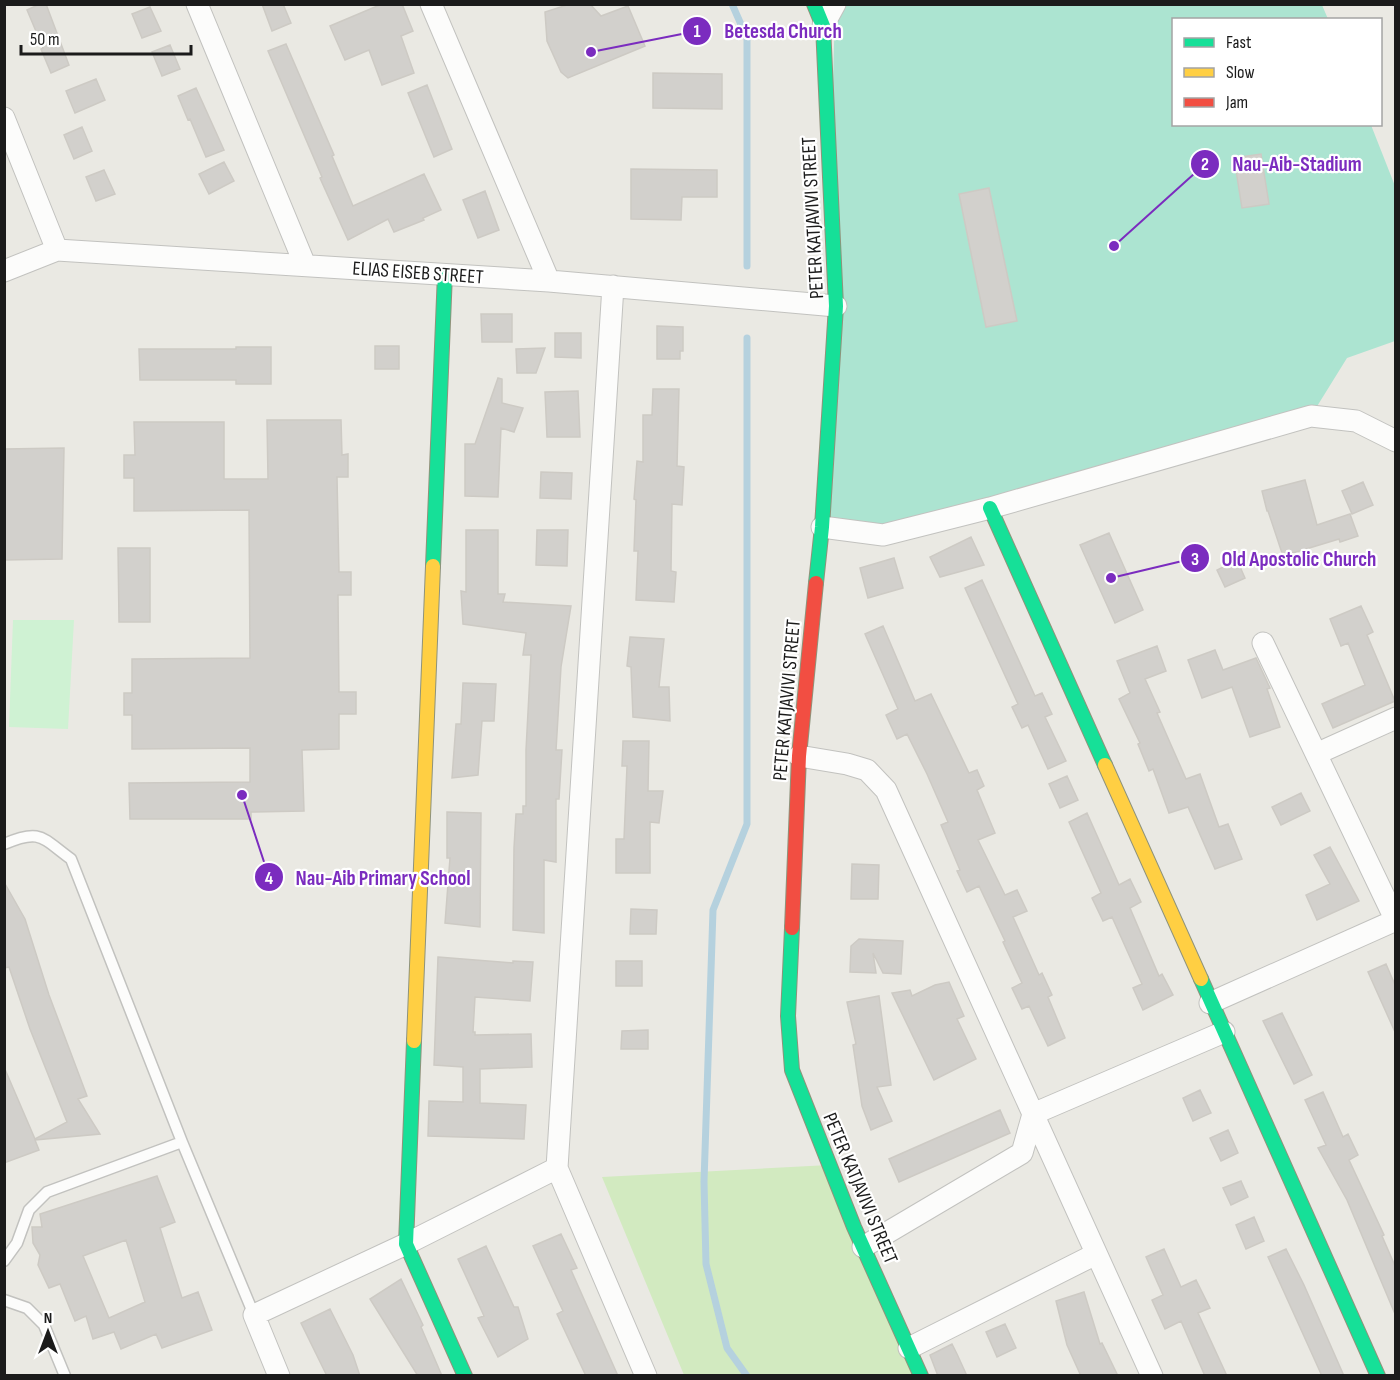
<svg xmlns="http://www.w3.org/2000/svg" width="1400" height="1380" font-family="'Sofia Sans Condensed',sans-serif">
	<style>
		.grass { fill: #d2eac0 }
		.park { fill: #cff2d3 }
		.pitch { fill: #ace4d1 }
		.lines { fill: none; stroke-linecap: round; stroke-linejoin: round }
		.stream { stroke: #b5d1de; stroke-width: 7 }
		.building { fill: #d2d0cc; stroke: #cdcac4; stroke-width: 1.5; fill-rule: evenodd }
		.lane-casing { stroke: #c2c2bf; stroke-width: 13 }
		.street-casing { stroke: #c2c2bf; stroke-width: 23 }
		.fast-casing { stroke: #8f937b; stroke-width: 16 }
		.slow-casing { stroke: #8f937b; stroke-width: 16 }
		.jam-casing { stroke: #8f937b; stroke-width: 16 }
		.lane { stroke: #fcfcfb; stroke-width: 10 }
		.street { stroke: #fcfcfb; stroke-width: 21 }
		.fast { stroke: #16e098; stroke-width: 14 }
		.slow { stroke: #ffcf43; stroke-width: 14 }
		.jam { stroke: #f24e42; stroke-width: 14 }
		.labels { text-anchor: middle; stroke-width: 4.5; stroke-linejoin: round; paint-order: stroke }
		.street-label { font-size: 20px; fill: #1b1b1b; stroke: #fff }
		.leader { fill: none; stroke: #7b2cbf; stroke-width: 2 }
		.callout-dot { fill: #7b2cbf; stroke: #fff; stroke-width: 2 }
		.mark-label { font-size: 18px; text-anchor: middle; font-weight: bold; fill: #fff }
		.callout-label { font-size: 21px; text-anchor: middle; font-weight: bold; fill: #7b2cbf; stroke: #fff; stroke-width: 4.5; stroke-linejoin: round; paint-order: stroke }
	</style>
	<rect width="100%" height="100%" fill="#eae9e3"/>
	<path class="grass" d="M829,1165L921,1375H684L602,1177Z"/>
	<path class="park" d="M13,620H74L68,729L9,727Z"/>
	<path class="pitch" d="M835,5H1322L1328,19L1174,20V124L1371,125L1395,186V341L1347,358L1311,416L883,535L822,527Z"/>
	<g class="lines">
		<path class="stream" d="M732,4L747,38V266
			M747,1376L727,1348L706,1264L704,1182L713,910L747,824V338"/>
	</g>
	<path class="building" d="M40,4H46L69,65L51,73L41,49L43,48L27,10Z
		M262,4H283L291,23L272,31Z
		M382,4H402L413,31L401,36L414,73L382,85L369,50L345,60L330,26Z
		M570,4H590L601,16L628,6L645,46L568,78L561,72L547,41L545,12Z
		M150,7L161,31L142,38L132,14Z
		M286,44L334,155L332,156L353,206L424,174L441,210L423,218L424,220L394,232L388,219L348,240L320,178L322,177L268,51Z
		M170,45L180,69L162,76L152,52Z
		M653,73L722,74V109L653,108Z
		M96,79L105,100L75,113L66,91Z
		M427,85L452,149L434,157L408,93Z
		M196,88L224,150L206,157L190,119L188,120L178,96Z
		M82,127L92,151L74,159L64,135Z
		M1261,154L1269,204L1242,208L1234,158Z
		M224,162L234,181L209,194L199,174Z
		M631,169L717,170V197H682L681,220L631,219Z
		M104,170L115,194L96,201L86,177Z
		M989,188L1017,321L986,327L959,194Z
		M485,191L499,230L478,238L463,200Z
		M481,314H512V342H482Z
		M657,326L683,327V351H680V359H657Z
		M555,333H581V358L555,357Z
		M375,346H399V369H375Z
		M236,347H271V384H236V380H140L139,349H236Z
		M545,348L536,373H517L516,349Z
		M498,378L502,379V403L523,408L514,432L501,428L498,497L465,496V444H475Z
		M653,389H679L677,466L684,467L682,505L672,504L671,571L676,572L674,602L636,600L638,551H634L636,500L634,499L637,461L643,462V415H652Z
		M578,391L580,437H547L545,392Z
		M267,420H341L342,455L348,454V477H337L339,572H351V595H338L339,692H356V714H339V749L302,750L304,811L251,812V819H130L129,783L250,782V748L132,749V715H124V693H132V659L250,658L249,510L134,511V478H124V455H135L134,422H224V479H268Z
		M64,448L62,559L4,560V449Z
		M541,472L572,473L571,499L540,498Z
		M1305,480L1317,525L1350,514L1358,536L1340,542L1339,539L1283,556L1268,511H1267L1262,491Z
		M1363,482L1373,505L1352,514L1342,491Z
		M466,530H498V594H505L503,602L571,606L561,667L556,750H562L559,799H556V862L544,860V933L513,930L514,848L516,814H523V806H526V750L531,655H523L526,633L463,624L461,591L466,592Z
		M537,530H568L567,566L536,565Z
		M1109,533L1143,610L1115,623L1080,545Z
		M971,537L984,565L940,577L930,557Z
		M118,548H150V622H119Z
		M894,558L903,588L868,598L860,568Z
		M1237,560L1245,578L1225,587L1217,570Z
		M982,580L1035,696L1042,693L1052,714L1045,717L1066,761L1048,769L1028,725L1022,728L1012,707L1018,704L965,588Z
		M1361,606L1373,632L1367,635L1395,701L1333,728L1322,704L1365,685L1348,643L1341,646L1330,619Z
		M883,626L915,701L931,694L969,773L977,770L984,786L977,790L995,833L978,840L1005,895L1017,890L1027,911L1013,917L1039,975L1042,973L1052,995L1048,997L1065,1038L1048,1046L1029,1006L1022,1009L1012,988L1022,983L1003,942L1005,941L979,886L967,892L957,871L960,870L941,825L948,822L927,774L907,734L897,739L886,715L898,709L865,634Z
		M630,637L664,639L659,687H669L670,721L633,717L631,667L627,666Z
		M1157,646L1166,671L1145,679L1160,712L1157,713L1186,779L1200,774L1219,827L1228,824L1242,859L1215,869L1188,807L1169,813L1153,769L1149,771L1138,744L1140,743L1119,699L1130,693L1117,661Z
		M1215,650L1223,670L1256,658L1270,688L1267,689L1280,727L1250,737L1232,687L1202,698L1188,660Z
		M463,683L496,684L494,721H482L478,775L452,778L456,724H461Z
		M623,741H649L648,791H663L659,823L650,822V873H616V839H624L627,766H622Z
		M1067,776L1078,800L1060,808L1049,784Z
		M1301,793L1310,811L1281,825L1272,807Z
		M447,812L481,813L480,927L445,923L450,858H447Z
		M1087,813L1119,885L1130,879L1141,902L1130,908L1159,976L1162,974L1173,995L1143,1010L1133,988L1142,984L1112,917L1103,921L1092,898L1101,893L1069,822Z
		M1330,847L1359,901L1317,920L1306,895L1330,884L1314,855Z
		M852,864L879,865L878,899H851Z
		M4,882L25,919L49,995L87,1096L78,1099L100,1134L35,1140L39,1150L4,1163V1067L35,1139L67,1122L30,1029L9,967L4,968Z
		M631,909L657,910L656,934H630Z
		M859,939L903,941L901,974L883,973L873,953L876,973L850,972L851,946Z
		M438,957L513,963V961L533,962L530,1001L475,997L473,1032H475V1035L531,1034L532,1067L480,1069V1103L526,1105L524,1139L428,1136L429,1101L463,1102V1067L434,1065Z
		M616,961H642V986H616Z
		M1386,964L1395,985V1032L1368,972Z
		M949,982L964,1016L957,1019L976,1059L934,1080L892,993L910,990L912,996L935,985Z
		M879,996L891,1085L877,1087L892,1121L871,1130L862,1106L853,1045L856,1044L847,1002Z
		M1282,1013L1312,1075L1294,1084L1263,1021Z
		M648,1030V1049H621L622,1031Z
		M1200,1090L1211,1113L1193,1121L1183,1098Z
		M1323,1092L1343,1137L1348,1134L1358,1155L1349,1160L1384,1235L1382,1236L1395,1266V1314L1347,1200L1318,1148L1326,1145L1305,1100Z
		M1000,1110L1010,1133L899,1182L889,1159Z
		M1228,1130L1238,1153L1221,1161L1210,1138Z
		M157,1176L175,1222L160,1228L182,1298L198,1292L212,1330L162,1348L156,1334L121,1349L114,1332L93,1339L86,1316L75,1321L60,1284L49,1288L38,1265L40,1255L33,1243L32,1227H42L40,1214ZM126,1240L145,1302L109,1318L83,1256Z
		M1241,1181L1248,1197L1231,1205L1223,1188Z
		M1254,1217L1264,1241L1246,1249L1236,1225Z
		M561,1234L577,1268L571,1270L618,1376H586L557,1314L563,1311L533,1246Z
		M486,1246L514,1307H518L528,1339L498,1357L478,1318L484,1316L458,1259Z
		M1164,1249L1181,1287L1196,1280L1210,1308L1198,1313L1227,1376H1205L1181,1321L1165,1329L1152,1300L1163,1295L1146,1257Z
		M1286,1249L1304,1285L1344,1376H1322L1279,1281L1268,1257Z
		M401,1279L423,1325L421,1327L442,1376H418L370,1299Z
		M1084,1292L1100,1344L1102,1343L1118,1376H1081L1067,1345L1056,1301Z
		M330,1309L353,1355L360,1376H327L301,1323Z
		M1005,1324L1016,1348L997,1357L986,1332Z
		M952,1344L957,1354L967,1376H938L930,1355Z"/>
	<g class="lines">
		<defs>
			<path id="lane" d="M4,844C41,828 42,838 71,859L182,1142L254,1315
				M4,1261L17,1243L29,1210L47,1192L182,1142
				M4,1300L27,1308L44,1325L65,1376"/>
			<path id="street" d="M197,4L305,265
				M431,4L549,281
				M823,26L835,4
				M4,118L57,250
				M4,271L57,250L549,281L836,306
				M613,286L557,1168L646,1376
				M822,527L883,535L990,508L1311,416L1356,421L1396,441
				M1263,643L1396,921
				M1316,754L1396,718
				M799,756L847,764L867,770L886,790L1152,1376
				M1210,1003L1396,920
				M863,1247L1022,1153L1033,1114L1224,1032
				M909,1348L1096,1254
				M279,1376L254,1315L406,1244L557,1168"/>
			<path id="fast" d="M814,4L823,26L836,306L822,527L816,583
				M990,508L1105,765
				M433,566L445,273
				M792,928L788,1016L792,1070L854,1227L921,1376
				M1201,979L1378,1376
				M414,1041L406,1244L465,1376"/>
			<path id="slow" d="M1105,765L1201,979
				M414,1041L433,566"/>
			<path id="jam" d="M792,928L799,756L816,583"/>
		</defs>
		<use href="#lane" class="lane-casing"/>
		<use href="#street" class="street-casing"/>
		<use href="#fast" class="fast-casing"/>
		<use href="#slow" class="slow-casing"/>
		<use href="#jam" class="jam-casing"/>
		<use href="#lane" class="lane"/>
		<use href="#street" class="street"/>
		<use href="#fast" class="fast"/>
		<use href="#slow" class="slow"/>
		<use href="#jam" class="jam"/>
	</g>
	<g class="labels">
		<g class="street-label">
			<text transform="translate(812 218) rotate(-93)" y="7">PETER KATJAVIVI STREET</text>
			<text transform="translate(418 272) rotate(4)" y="7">ELIAS EISEB STREET</text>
			<text transform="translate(786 700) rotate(-85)" y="7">PETER KATJAVIVI STREET</text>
			<text transform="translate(861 1188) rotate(67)" y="7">PETER KATJAVIVI STREET</text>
		</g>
	</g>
	<path class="leader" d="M591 52L697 31M1114 246L1205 164M1111 578L1195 558M242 795L269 877"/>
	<g class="callout-dot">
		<circle cx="591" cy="52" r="6"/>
		<circle cx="1114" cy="246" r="6"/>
		<circle cx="1111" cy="578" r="6"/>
		<circle cx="242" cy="795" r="6"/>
		<circle cx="697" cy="31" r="15"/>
		<circle cx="1205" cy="164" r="15"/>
		<circle cx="1195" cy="558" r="15"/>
		<circle cx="269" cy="877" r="15"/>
	</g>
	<g class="mark-label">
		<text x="697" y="37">1</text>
		<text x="1205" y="170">2</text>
		<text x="1195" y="565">3</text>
		<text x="269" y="884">4</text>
	</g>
	<g class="callout-label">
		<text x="783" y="38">Betesda Church</text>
		<text x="1297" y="171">Nau-Aib-Stadium</text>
		<text x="1299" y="566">Old Apostolic Church</text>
		<text x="383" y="885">Nau-Aib Primary School</text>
	</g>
	<rect width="1400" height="1380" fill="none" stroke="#1b1b1b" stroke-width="12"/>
	<rect x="1172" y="18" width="210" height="108" fill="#ffffff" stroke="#a4a4a4" stroke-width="1.5"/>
	<rect x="1184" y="38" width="30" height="9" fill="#16e098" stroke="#a4a4a4" stroke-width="1.5"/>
	<text x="1226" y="48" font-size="18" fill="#1b1b1b">Fast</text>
	<rect x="1184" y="68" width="30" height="9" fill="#ffcf43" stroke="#a4a4a4" stroke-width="1.5"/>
	<text x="1226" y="78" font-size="18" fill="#1b1b1b">Slow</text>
	<rect x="1184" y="98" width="30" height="9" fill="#f24e42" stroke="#a4a4a4" stroke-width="1.5"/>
	<text x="1226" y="108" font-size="18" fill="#1b1b1b">Jam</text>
	<g transform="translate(48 1332)" stroke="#ffffff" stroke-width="4.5" paint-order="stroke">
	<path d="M0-4.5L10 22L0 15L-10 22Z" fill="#1b1b1b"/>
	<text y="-9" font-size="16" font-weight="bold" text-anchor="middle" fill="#1b1b1b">N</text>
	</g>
	<path d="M21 45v9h170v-9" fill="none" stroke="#1b1b1b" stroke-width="3"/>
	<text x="30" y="45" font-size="18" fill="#1b1b1b" stroke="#ffffff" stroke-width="4.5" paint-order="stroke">50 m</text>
</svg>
